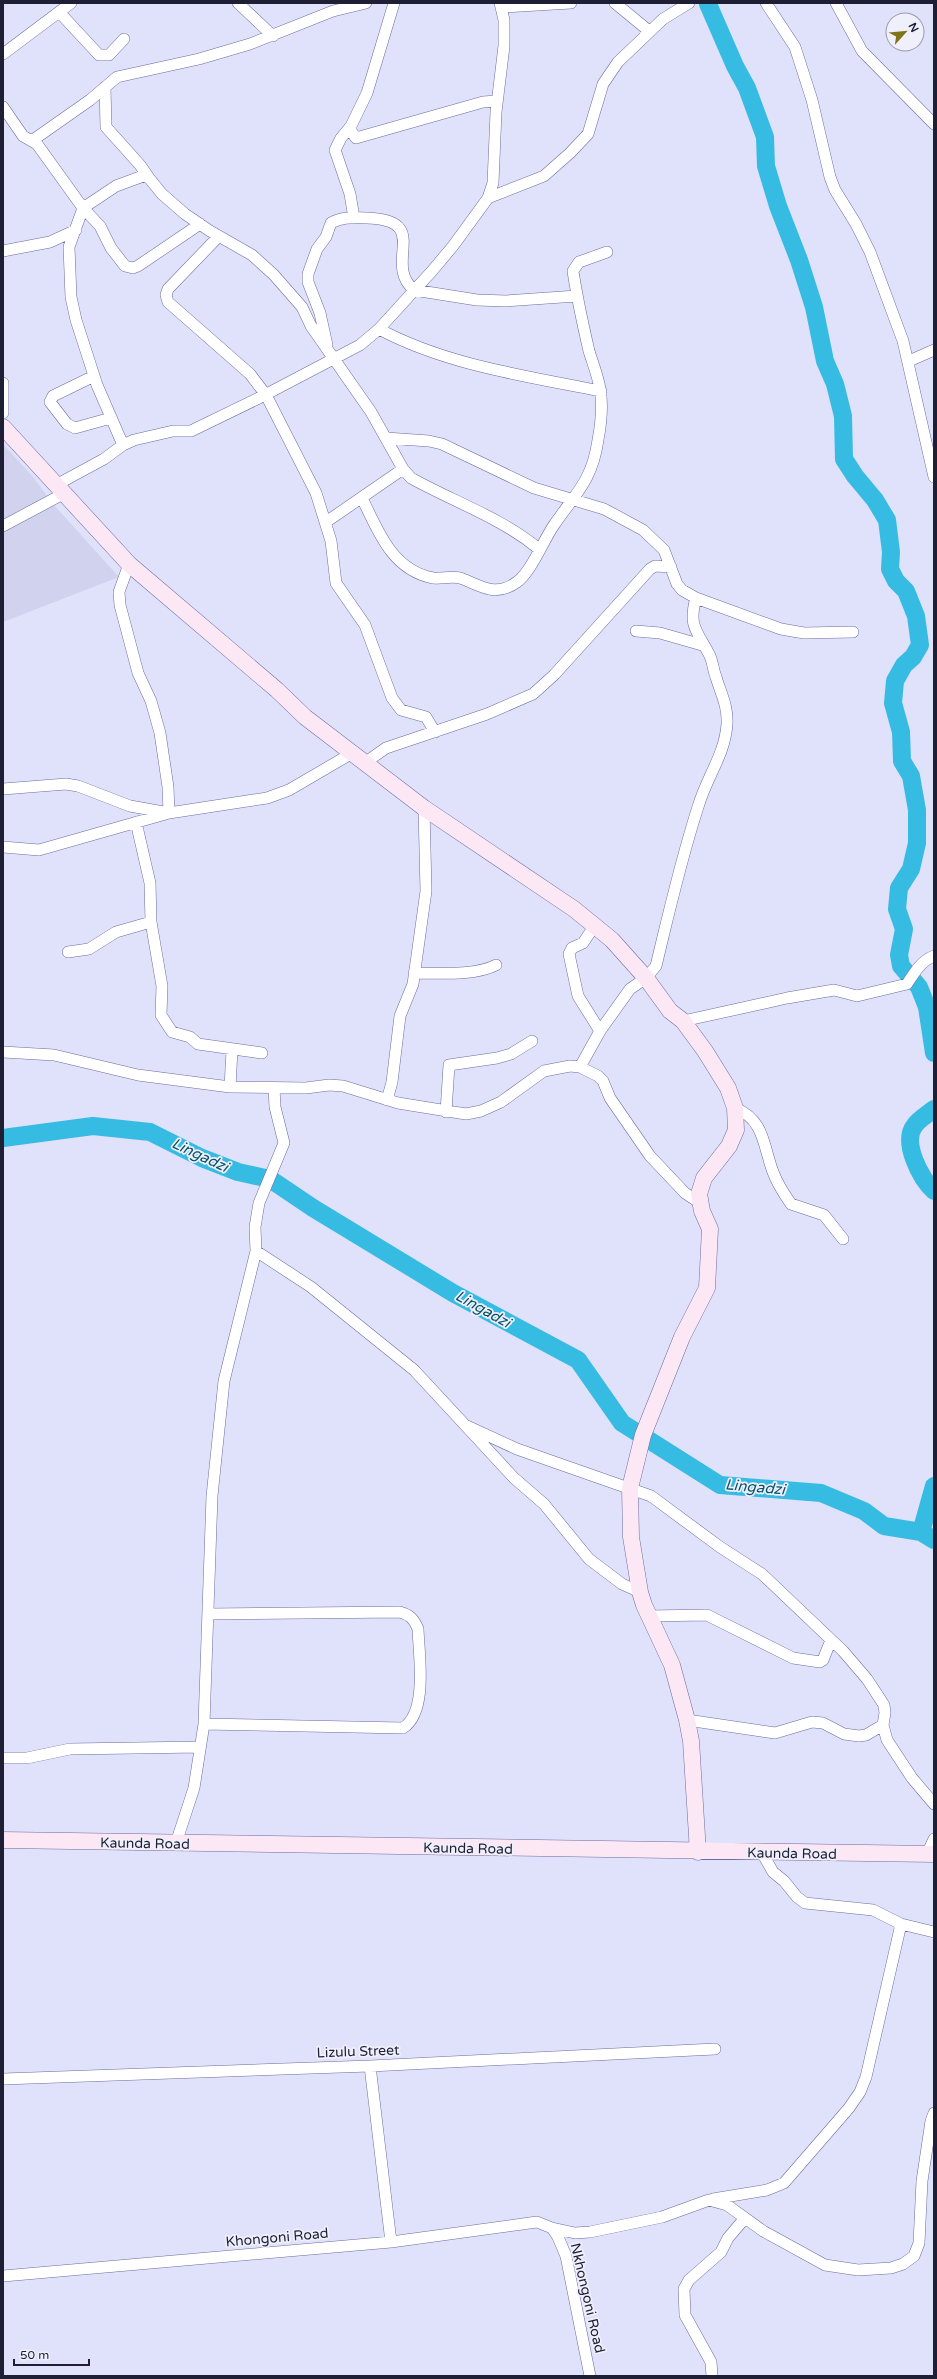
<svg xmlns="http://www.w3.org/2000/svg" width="937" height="2379" font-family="'Varela Round',sans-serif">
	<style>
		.built { fill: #d1d2ed }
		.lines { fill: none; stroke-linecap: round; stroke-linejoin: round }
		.river { stroke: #36bbe3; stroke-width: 18 }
		.street-casing { stroke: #6c6ca2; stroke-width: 12 }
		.secondary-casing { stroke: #6c6ca2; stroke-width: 17 }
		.street { stroke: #fff; stroke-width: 11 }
		.secondary { stroke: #fce7f4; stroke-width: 16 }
		.labels { text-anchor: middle; stroke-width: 3.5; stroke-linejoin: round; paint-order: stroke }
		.street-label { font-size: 14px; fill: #1e1e34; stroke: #eff0fc }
		.water-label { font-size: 15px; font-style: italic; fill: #085368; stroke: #eff0fc }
	</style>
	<rect width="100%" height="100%" fill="#e0e1fa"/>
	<path class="built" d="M3,444L33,477L53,504L119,577L3,622Z"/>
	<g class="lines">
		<path class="river" d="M708,4L735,66L747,88L765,137L766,166L778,206L799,260L814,307L825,361L835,384L843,416L844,459L855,476L875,500L887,520L891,552L890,569L896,581L906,591L916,616L920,645L913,657L904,665L895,681L893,703L901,732L902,761L911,776L917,810V843L911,869L899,888L897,909L904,929L899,955L901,966L919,987L927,1007L934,1053
			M934,1109C928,1114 919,1119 915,1125C901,1142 921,1179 934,1191
			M3,1138L93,1126L150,1132L202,1158L238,1172L270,1179L313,1208L453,1293L578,1360L622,1423L720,1485L821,1493L864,1511L884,1526L921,1532L934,1540
			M921,1532L934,1486"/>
		<defs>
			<path id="street" d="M238,3L273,36
				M615,3L649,31
				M766,3L795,47L812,100L830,177L835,190L856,224L870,252L903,341L934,477
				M836,3L862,51L934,124
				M502,7L571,3
				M60,13L99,55H109L124,39
				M3,54L71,3
				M105,87L106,127L140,165L149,178
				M3,107L23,136L37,144L83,208L100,226L111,248L125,266L133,268L138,266L200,224
				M351,126V131L356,138L483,102L497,101
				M33,140L90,100L117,77L199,59L250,44L333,11L366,3
				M488,198L493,183L496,112L504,46V20L500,3
				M354,218L350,194L335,150L341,138L351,126L367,93L394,3
				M219,236L168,289L166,295L168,302L250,374L266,395L316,493L331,541L336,583L365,625L392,698L401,710L426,717L435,732
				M3,251L50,242L76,230
				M379,329C446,365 526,376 601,391
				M327,345L320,313L308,282V274L317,249L326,237L331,223C343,216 354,218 367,218C433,220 382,263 414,290L477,300L506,301L577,296
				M909,361L934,350
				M94,376L53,396L50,402L67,424L75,428L111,418
				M3,383V413
				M386,438L429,441L442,444L534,488L604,509L643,530L664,550L677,584L682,590L696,598L781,629L804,633L853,632
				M123,445L97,385L76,320L71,297L69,247L83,208L116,186L143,176L149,178L162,194L185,214L210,231L252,255L274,275L302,307L311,326L371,412L403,469L411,478C454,502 500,517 539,549
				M56,485L104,459L123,445L134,440L173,431H191L259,398L360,345L379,329L432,271L453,246L488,198L544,176L570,153L588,134L603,84L618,62L663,19L689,3
				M362,498C378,531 392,570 433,578C443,579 454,575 463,579C483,587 496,597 517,582C531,572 543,541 554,525C576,493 592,481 598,440C601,424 603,405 600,389C598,376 593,364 589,351C583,325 577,298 573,271L579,262L607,252
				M326,522L403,469
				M3,526L63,494
				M636,631L660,633L702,645
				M366,762L386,748L487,714L533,694L554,675L650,569L655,566L671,567
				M3,789L66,784L78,786L130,806L169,813L168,787L160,733L151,701L138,673L120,605L119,592L129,564
				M136,822L150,883L151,922L162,986L161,1015L172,1032L190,1037L198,1044L262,1053
				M3,847L39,850L169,813L267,798L289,790L354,752
				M595,925L583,943L572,948L569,954L578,996L600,1031
				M68,952L89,949L116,932L151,922
				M414,973C438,973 475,976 496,965
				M683,1021L787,998L834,990L857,996L907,984C915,972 921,961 934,956
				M3,1052L54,1055L138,1075L230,1087L306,1088L329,1085L343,1086L398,1103L466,1114L481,1111L501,1102L544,1071L570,1066L580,1067L598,1076L603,1081L610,1098L650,1156L685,1193L700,1203
				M580,1067L600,1031L630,989L646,978L656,966C669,912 681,859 698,807C706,778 725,755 727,724C728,706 721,694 716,677C713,670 713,661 709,654C697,631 688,626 696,598
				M230,1087L232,1050
				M387,1100L392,1082L400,1016L413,984L426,891L424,808
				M735,1108C765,1120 763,1146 773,1172C777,1183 784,1194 791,1204L824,1215L843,1239
				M446,1112L449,1065L497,1058L511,1054L532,1041
				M256,1251L311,1287L414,1370L514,1478L544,1504L589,1559L622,1584L640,1592
				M467,1426L517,1449L651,1496L720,1547L762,1574L843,1651L867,1679L884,1705L885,1713L883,1725L887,1740L912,1778L934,1804
				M649,1616L707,1615L793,1658L820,1662L823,1660L831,1640
				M687,1720L775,1733L812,1722L823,1723L844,1734L859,1736L866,1735L883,1725
				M204,1724L403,1728C428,1712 419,1656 418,1629C414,1619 410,1615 400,1612L209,1614
				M3,1758H27L70,1749L200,1747
				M176,1843L194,1788L204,1724L212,1496L224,1381L256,1251L255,1227L259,1203L284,1143L275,1107L274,1088
				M767,1852L765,1858L773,1872L784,1881L797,1897L805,1903L873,1910L901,1924L934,1932
				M927,1854L934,1839
				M370,2066L391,2242
				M3,2079L370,2066L715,2049
				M713,2199L767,2190L784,2183L849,2108L860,2092L866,2077L901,1924
				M552,2228L575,2233L590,2232L662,2217L709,2200L727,2205L763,2231L825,2265L858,2270L891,2268L903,2264L914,2256L919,2243L922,2181L931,2121L934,2113
				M3,2276L391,2242L537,2222L552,2228L558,2237L566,2256L590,2376
				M712,2376L711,2362L685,2315L684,2289L689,2280L721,2252L728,2238L745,2218"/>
			<path id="secondary" d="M3,427L129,564L277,690L305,717L424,808L574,909L612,940L646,978L670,1011L683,1021L705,1051L728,1088L735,1108L736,1130L729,1146L704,1178L699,1194L702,1211L710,1229L707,1288L682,1337L643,1435L630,1488L631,1537L640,1592L644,1605L672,1665L687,1720L691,1741L698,1852
				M3,1840L934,1854"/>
		</defs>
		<use href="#street" class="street-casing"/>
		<use href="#secondary" class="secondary-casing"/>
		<use href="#street" class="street"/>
		<use href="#secondary" class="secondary"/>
	</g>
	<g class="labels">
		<g class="street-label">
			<text transform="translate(145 1843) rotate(1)" y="5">Kaunda Road</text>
			<text transform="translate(468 1848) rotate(1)" y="5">Kaunda Road</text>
			<text transform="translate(792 1853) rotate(1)" y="5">Kaunda Road</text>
			<text transform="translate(358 2051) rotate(-2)" y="5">Lizulu Street</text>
			<text transform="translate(277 2237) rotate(-5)" y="5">Khongoni Road</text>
			<text transform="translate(588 2298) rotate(77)" y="5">Nkhongoni Road</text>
		</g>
		<g class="water-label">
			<text transform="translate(200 1155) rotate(25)" y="5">Lingadzi</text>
			<text transform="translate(483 1309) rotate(29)" y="5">Lingadzi</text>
			<text transform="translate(755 1487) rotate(5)" y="5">Lingadzi</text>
		</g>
	</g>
	<rect width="937" height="2379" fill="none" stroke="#1e1e34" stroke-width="8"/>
	<g transform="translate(905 32) rotate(63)"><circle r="19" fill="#eff0fc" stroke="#9b9cac"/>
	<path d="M0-3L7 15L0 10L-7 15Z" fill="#7f7518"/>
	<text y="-6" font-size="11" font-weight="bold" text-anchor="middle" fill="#1e1e34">N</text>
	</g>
	<path d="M14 2359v6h75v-6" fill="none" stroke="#1e1e34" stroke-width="2"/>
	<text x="20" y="2359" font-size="12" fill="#1e1e34" stroke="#eff0fc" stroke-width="3" paint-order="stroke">50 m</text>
</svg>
